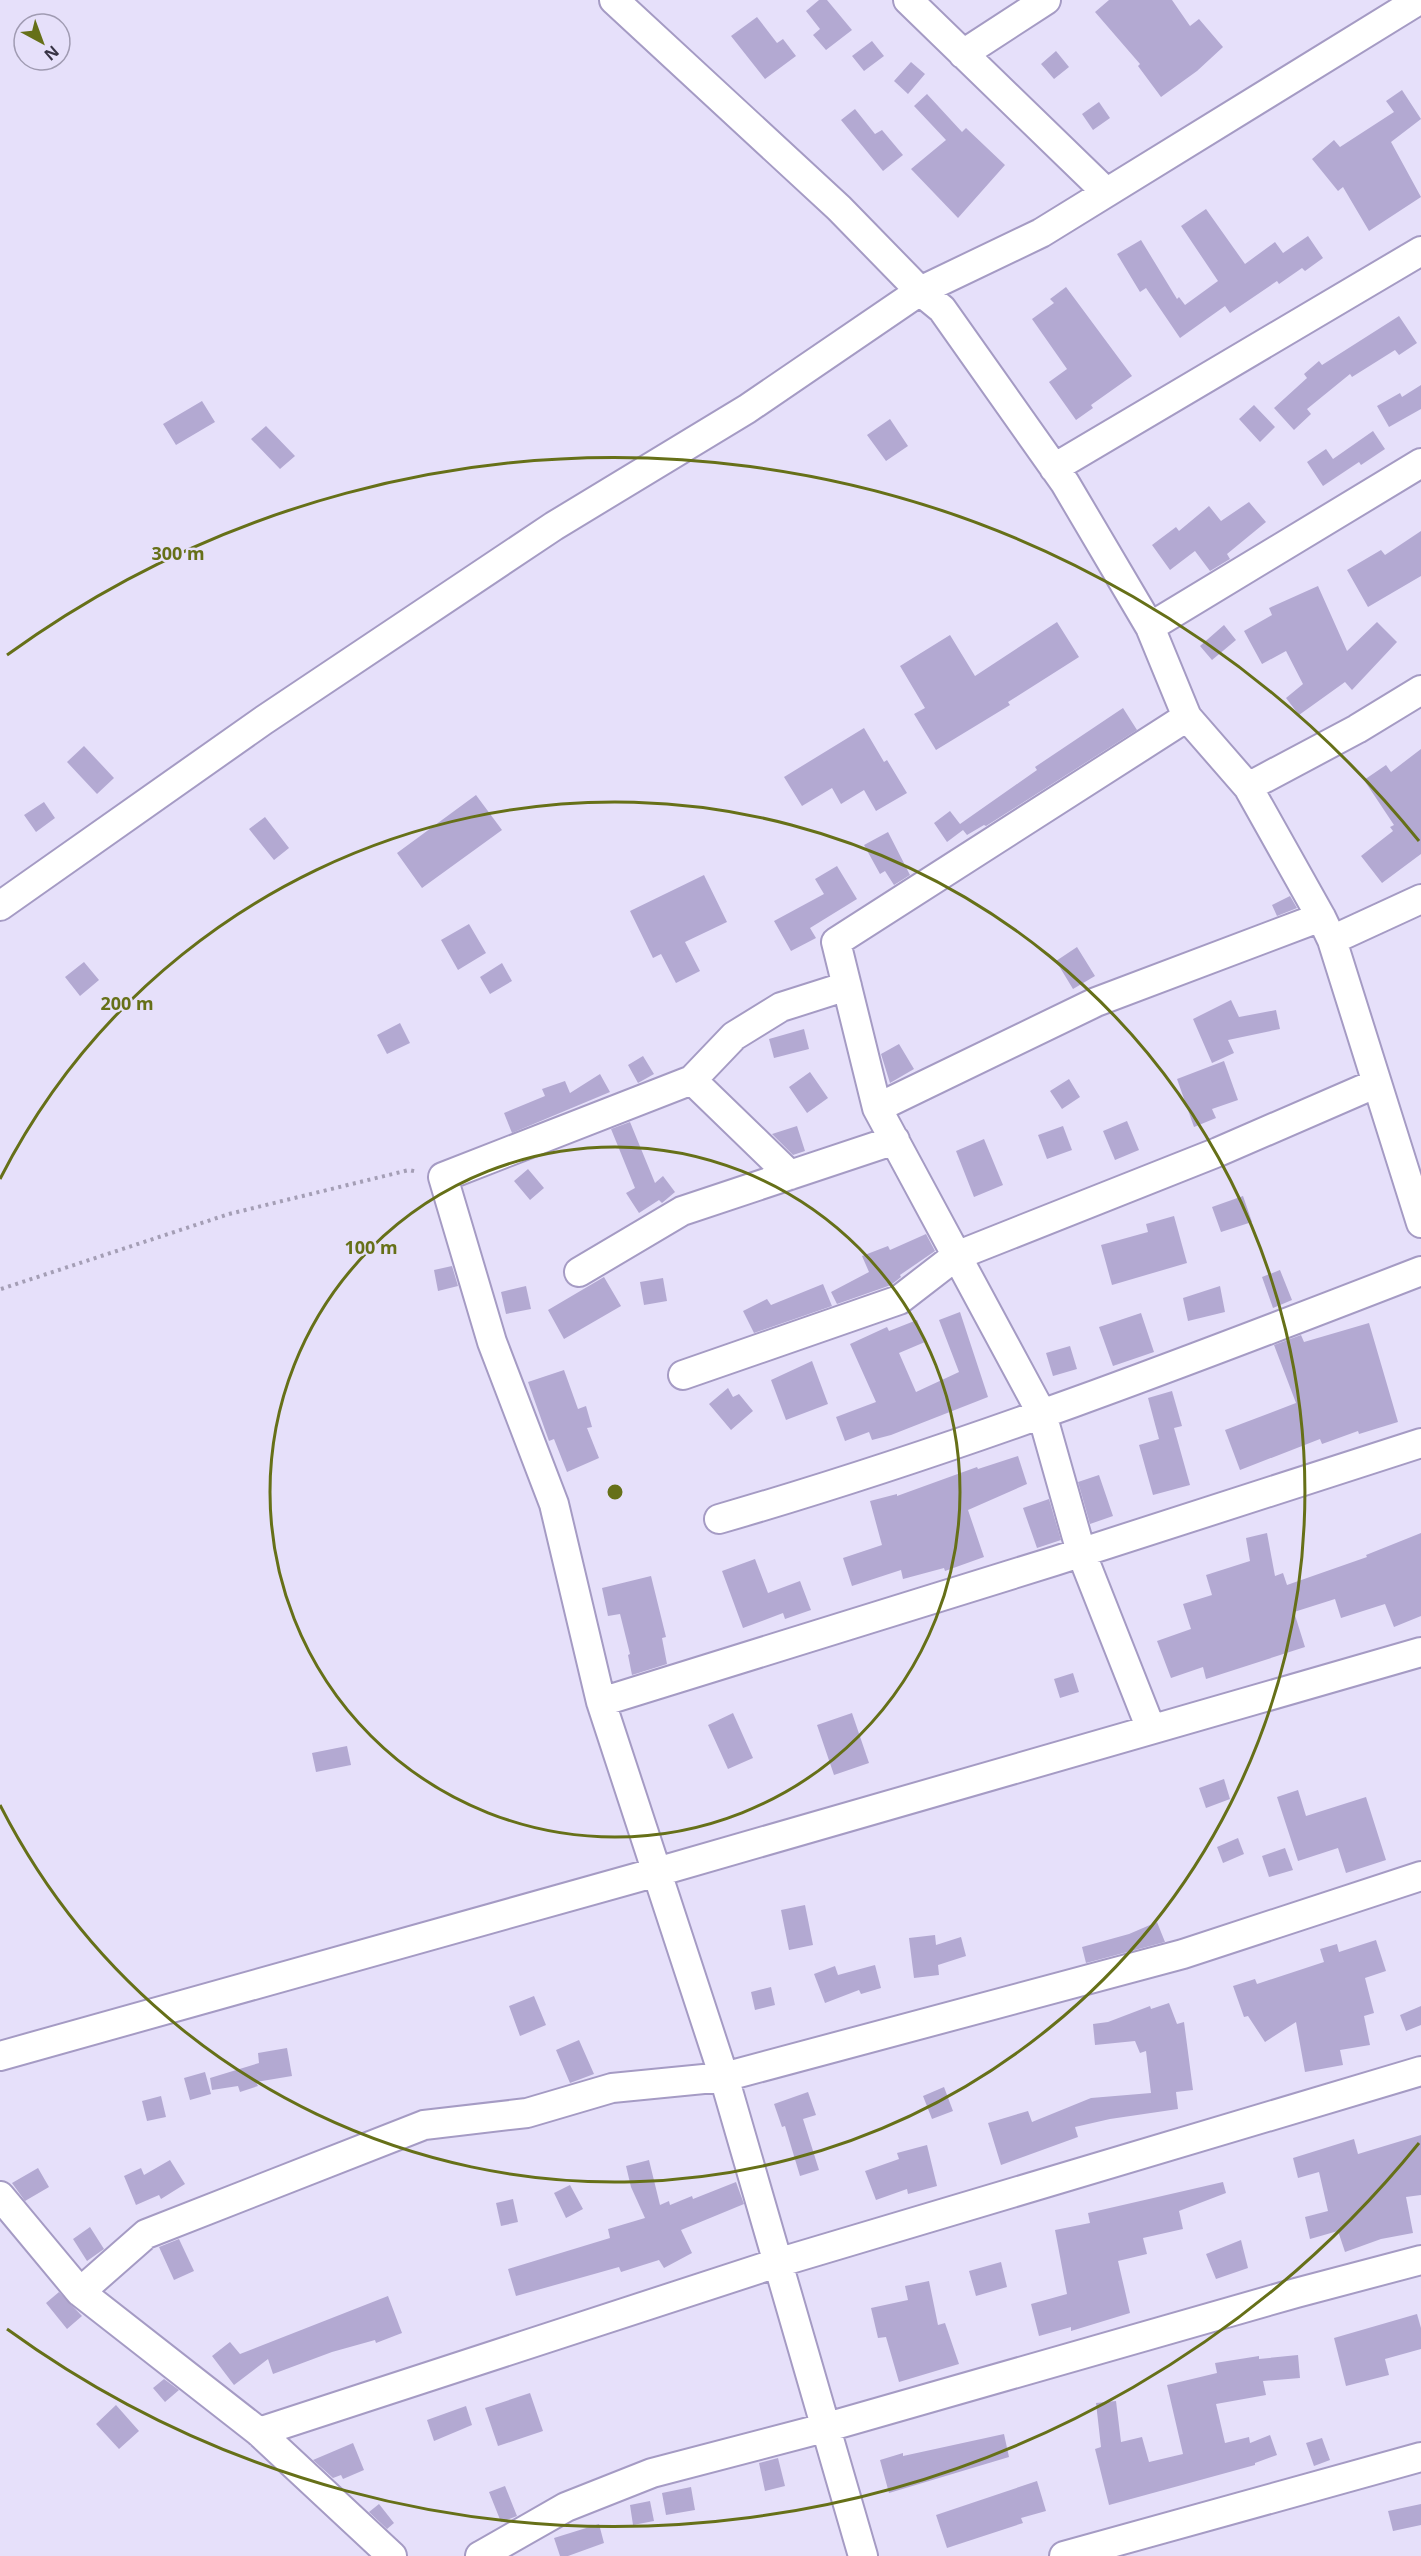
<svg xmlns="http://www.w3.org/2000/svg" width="1421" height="2556" font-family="'Noto Sans',sans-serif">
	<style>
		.building { fill: #b3a9d2 }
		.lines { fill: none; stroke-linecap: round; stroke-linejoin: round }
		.minor-casing { stroke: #a59bc4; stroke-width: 32 }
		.path { stroke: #a49eb5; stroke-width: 4; stroke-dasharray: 3 4.5; stroke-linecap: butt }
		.minor { stroke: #fff; stroke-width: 28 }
		.ring { fill: none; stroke: #667018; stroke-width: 3 }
		.centre { fill: #667018; stroke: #e6e0fa; stroke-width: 3 }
		.ring-label { font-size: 18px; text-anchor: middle; font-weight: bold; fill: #667018; stroke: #e6e0fa; stroke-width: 5; stroke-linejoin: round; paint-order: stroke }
	</style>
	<rect width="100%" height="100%" fill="#e6e0fa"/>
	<path class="building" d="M819,0H827L852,30L826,50L813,35L820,29L806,11Z
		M1109,0H1172L1190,26L1199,19L1223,47L1197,71L1161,97L1138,66L1140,64L1095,12Z
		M757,17L777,43L783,39L796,56L765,79L731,36Z
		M872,41L884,56L864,71L852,56Z
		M1056,51L1069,67L1054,79L1041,64Z
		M911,62L925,74L908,94L894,81Z
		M1402,90L1421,119L1391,142L1421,197L1369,231L1343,187L1338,191L1312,159L1334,140L1340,147L1394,112L1386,101Z
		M927,94L962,132L966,128L1005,165L958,218L911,169L946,140L914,106Z
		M1099,102L1110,118L1093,130L1082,114Z
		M855,109L875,134L882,130L903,155L883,171L841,120Z
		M1206,209L1245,264L1275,242L1283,253L1308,236L1323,258L1305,271L1302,268L1279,284L1277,281L1230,313L1225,306L1180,338L1146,288L1140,292L1117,254L1141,240L1177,299L1179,297L1185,305L1218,281L1181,226Z
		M1066,287L1132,376L1091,405L1093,408L1076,420L1049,382L1067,369L1032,319L1054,303L1050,299Z
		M1399,316L1417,343L1399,355L1395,350L1352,377L1350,374L1307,409L1311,414L1294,430L1274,408L1307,378L1304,374L1319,361L1322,365Z
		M1421,385V409L1389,427L1377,406L1400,393L1402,397Z
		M202,401L215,422L176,445L163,424Z
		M1254,405L1275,427L1260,442L1239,419Z
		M890,419L908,446L886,461L867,435Z
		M266,426L295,456L280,469L251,439Z
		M1373,431L1385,449L1361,465L1359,462L1323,486L1307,462L1326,449L1333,459Z
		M1249,502L1266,522L1227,554L1230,559L1210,571L1195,551L1170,570L1152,545L1176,527L1179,531L1209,506L1221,521Z
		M1421,531V576L1368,607L1347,570L1381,550L1385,555Z
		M1318,586L1347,651L1377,622L1397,642L1352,690L1345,682L1299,715L1286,698L1303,684L1286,651L1262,664L1244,631L1272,615L1269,608Z
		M1057,622L1079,657L1008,702L1010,705L936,750L914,714L925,708L900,666L950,635L975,676Z
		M1224,625L1236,640L1212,660L1200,646Z
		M1123,708L1137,730L986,826L984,825L967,835L963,830L947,842L934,823L950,811L960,824L1037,770L1035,767Z
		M864,728L884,762L887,760L907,793L876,811L864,790L841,804L832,788L802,806L784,777Z
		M84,746L114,778L97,794L67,762Z
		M1421,749V854L1382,883L1361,856L1393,831L1390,827L1394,825L1364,780L1386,765L1391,772Z
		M476,795L502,830L422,888L397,853Z
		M44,802L55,818L36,832L24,815Z
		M265,817L289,848L274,860L249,829Z
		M888,832L910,875L894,885L885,871L880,874L864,845Z
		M837,866L857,899L810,928L816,938L791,951L774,921L824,894L815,879Z
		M704,875L727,922L685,942L700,971L676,983L661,954L653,958L630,911Z
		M1290,896L1297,908L1277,916L1272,905Z
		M469,924L486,953L458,970L441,940Z
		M1077,947L1095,976L1073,989L1056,961Z
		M84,962L99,980L80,996L65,977Z
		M502,963L512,981L490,994L480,977Z
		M1231,1000L1239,1017L1276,1010L1280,1029L1228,1040L1234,1053L1212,1063L1193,1019Z
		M400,1023L410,1043L387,1054L377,1035Z
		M804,1029L809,1049L774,1058L769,1039Z
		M899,1044L914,1069L890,1083L881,1054Z
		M643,1056L654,1074L638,1083L628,1065Z
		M1224,1061L1238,1100L1212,1109L1216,1118L1194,1127L1177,1079Z
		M810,1072L828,1098L807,1113L789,1087Z
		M600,1074L610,1092L512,1133L504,1113L545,1096L542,1089L565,1081L570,1093Z
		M1069,1079L1080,1097L1062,1109L1050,1091Z
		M1127,1121L1139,1150L1115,1160L1103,1131Z
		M630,1122L655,1183L663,1176L675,1192L662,1203L659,1200L639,1213L626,1193L635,1188L611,1129Z
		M797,1126L805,1151L793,1155L772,1134Z
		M1063,1126L1072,1150L1047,1159L1038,1135Z
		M984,1139L1003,1185L974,1197L956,1151Z
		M528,1169L544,1188L530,1200L514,1181Z
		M1243,1196L1252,1222L1221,1232L1212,1207Z
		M1174,1216L1187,1263L1112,1285L1101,1245L1148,1232L1146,1224Z
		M926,1234L935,1251L900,1275L901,1277L891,1285L837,1304L831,1292L869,1272L862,1256L888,1246L890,1250Z
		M452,1266L458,1286L438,1291L434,1270Z
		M1280,1270L1292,1300L1273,1308L1262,1277Z
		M604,1277L621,1306L564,1339L548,1310Z
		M663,1278L667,1301L644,1305L640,1282Z
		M823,1284L832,1306L754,1333L743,1311L767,1299L771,1305Z
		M526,1286L531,1309L506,1314L501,1292Z
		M1220,1286L1225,1312L1188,1321L1183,1298Z
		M960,1312L988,1397L891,1435L872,1440L869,1432L845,1441L836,1417L876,1402L850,1344L887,1327L889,1331L917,1320L925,1342L899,1353L916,1392L959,1372L939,1320Z
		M1141,1313L1154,1352L1113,1366L1099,1327Z
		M1369,1323L1398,1422L1359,1434L1358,1431L1322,1444L1320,1439L1240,1470L1225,1430L1296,1403L1274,1345L1301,1335L1304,1342Z
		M1070,1346L1077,1369L1053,1376L1046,1353Z
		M812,1361L828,1404L786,1420L771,1380Z
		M564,1370L578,1409L586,1406L592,1427L587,1428L599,1458L567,1472L554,1439L549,1441L528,1382Z
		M728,1388L733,1397L739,1394L753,1411L731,1430L709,1404Z
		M1172,1391L1182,1426L1174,1428L1190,1485L1153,1495L1139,1445L1159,1439L1148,1398Z
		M1018,1456L1027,1484L968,1510L984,1557L945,1571L944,1568L903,1579L901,1570L852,1586L843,1558L882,1545L870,1501L897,1494V1496L977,1467L978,1469Z
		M1099,1475L1113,1516L1090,1524L1078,1482Z
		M1049,1499L1061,1540L1037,1548L1023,1508Z
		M1267,1533L1275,1576L1283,1573L1287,1585L1367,1557L1366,1555L1421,1533V1616L1394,1627L1385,1604L1341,1618L1335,1599L1294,1612L1305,1647L1206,1679L1203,1667L1171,1678L1157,1641L1191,1629L1183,1604L1212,1595L1206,1575L1250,1561L1246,1538Z
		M755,1559L768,1593L800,1581L811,1610L785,1619L783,1613L743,1628L722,1571Z
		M651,1576L666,1637L662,1638L667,1664L632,1675L628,1655L630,1654L620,1614L608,1616L602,1588Z
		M1073,1673L1079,1692L1060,1698L1054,1679Z
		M733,1713L753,1758L728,1769L708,1725Z
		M852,1713L869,1763L834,1775L817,1725Z
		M347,1746L351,1765L316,1772L312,1753Z
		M1224,1779L1230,1799L1206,1808L1199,1788Z
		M1298,1790L1306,1816L1366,1797L1386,1860L1346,1873L1338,1848L1298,1861L1277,1797Z
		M1238,1838L1244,1854L1223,1863L1217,1847Z
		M1285,1848L1293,1870L1269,1877L1262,1856Z
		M805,1905L813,1945L789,1950L781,1910Z
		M1157,1922L1165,1942L1086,1963L1082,1947L1129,1934Z
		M935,1935L936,1945L961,1937L966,1956L938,1965L939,1975L914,1978L909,1938Z
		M1376,1940L1386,1971L1365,1978L1374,2013L1364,2016L1370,2045L1340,2050L1343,2065L1305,2072L1296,2022L1265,2042L1248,2016L1244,2017L1233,1986L1255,1979L1257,1984L1324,1962L1320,1949L1337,1944L1339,1952Z
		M875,1965L881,1988L861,1994L859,1990L825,2003L814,1974L835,1966L838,1975Z
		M771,1987L775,2005L755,2010L751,1992Z
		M534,1996L546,2025L520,2036L509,2006Z
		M1169,2003L1177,2024L1184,2022L1193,2090L1176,2092L1178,2109L1110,2119L1075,2127L1078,2137L1001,2165L988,2123L1028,2111L1032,2122L1091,2098L1151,2093L1146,2051L1140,2053L1135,2041L1095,2045L1093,2024L1108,2022L1150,2006L1151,2009Z
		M1421,2006V2025L1406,2031L1400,2015Z
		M579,2040L594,2074L570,2083L556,2050Z
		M287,2048L292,2076L256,2082L258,2086L240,2092L238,2086L212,2090L210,2078L259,2063L258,2053Z
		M205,2072L211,2094L190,2100L184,2078Z
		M944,2087L953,2111L932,2119L923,2096Z
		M808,2092L816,2115L803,2119L819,2170L800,2176L785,2126L782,2127L774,2104Z
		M161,2096L166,2117L147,2121L142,2101Z
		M1421,2135V2195L1406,2197L1413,2233L1381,2239L1345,2252L1338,2231L1310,2239L1305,2217L1328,2211L1319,2172L1298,2178L1293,2158L1354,2139L1358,2154Z
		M927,2145L937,2186L908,2194L907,2189L876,2200L865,2171L899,2159L897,2153Z
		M170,2160L185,2184L161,2199L159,2195L136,2205L124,2176L141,2168L144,2175Z
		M649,2160L660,2205L669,2201L670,2205L692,2196L693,2199L736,2182L744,2204L681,2230L692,2253L664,2268L659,2260L621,2272L619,2267L516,2296L508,2269L610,2238L608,2229L645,2218L631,2187L626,2166Z
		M38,2168L49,2187L25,2201L12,2183Z
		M1223,2182L1226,2193L1179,2211L1183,2229L1143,2238L1147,2254L1118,2261L1130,2313L1071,2331V2327L1039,2336L1031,2304L1067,2294L1055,2230L1090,2223L1088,2213Z
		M570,2185L583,2209L566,2218L554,2193Z
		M513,2199L518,2222L501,2226L496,2203Z
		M90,2227L104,2249L87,2261L73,2239Z
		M179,2239L194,2271L174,2280L159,2247Z
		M1241,2240L1248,2268L1216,2279L1206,2254Z
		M1001,2262L1007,2287L976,2296L969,2271Z
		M929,2281L938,2325L945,2323L959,2364L899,2382L886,2337L878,2338L871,2308L908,2300L905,2286Z
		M59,2292L82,2316L67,2329L46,2303Z
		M388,2296L402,2333L376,2343L375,2340L332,2352L273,2374L268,2359L234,2385L212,2356L230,2342L240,2354Z
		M1417,2314L1421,2328V2349L1385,2359L1389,2375L1346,2386L1334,2338Z
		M1298,2355L1300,2378L1263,2381L1266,2395L1216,2404L1225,2443L1249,2437L1250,2443L1270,2435L1277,2455L1255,2463V2465L1109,2505L1095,2449L1101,2447L1096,2403L1116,2401L1121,2442L1142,2437L1149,2462L1183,2454L1167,2385L1217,2373L1215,2363L1259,2356V2359Z
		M164,2379L179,2390L165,2402L153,2388Z
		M530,2393L543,2431L498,2446L485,2408Z
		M116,2405L139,2431L119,2449L96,2424Z
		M466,2406L472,2425L434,2441L427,2420Z
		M1004,2434L1009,2457L889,2493L880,2460L903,2453V2456Z
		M1322,2438L1330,2460L1314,2466L1306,2443Z
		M353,2443L364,2470L343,2479L341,2475L333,2478L313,2460Z
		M778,2458L785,2486L765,2491L759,2463Z
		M1037,2481L1046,2511L1021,2518L1023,2523L947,2548L936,2515Z
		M505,2486L517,2516L501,2522L489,2492Z
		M691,2487L695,2510L666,2515L662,2493Z
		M650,2501L654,2521L633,2525L630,2505Z
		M379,2504L394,2523L387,2529L369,2512Z
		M1421,2504V2525L1393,2531L1388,2511Z
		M599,2524L604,2543L568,2556H560L554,2538Z"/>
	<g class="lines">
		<defs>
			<path id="minor" d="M614,0L839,208L920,291L942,309L1065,483L1150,627L1187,717L1248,787L1321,917L1332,940L1421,1223
				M908,0L1106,192
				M963,54L1046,0
				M1054,468L1421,251
				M1150,627L1421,463
				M1248,787L1357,729L1421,690
				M0,906L264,720L554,526L747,409L920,291L1041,233L1419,0
				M1332,940L1421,899
				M847,986L781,1007L734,1036L692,1080L443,1177L492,1342L554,1504L601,1702L724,2077L863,2556
				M692,1080L790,1175
				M877,1108L1096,1002L1321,917
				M579,1272L682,1211L895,1140
				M683,1375L899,1300L956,1256L1218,1152L1377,1083
				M719,1519C958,1450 1189,1361 1421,1271
				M601,1702L1055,1561L1421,1443
				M1151,1729L1081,1552L1042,1414L877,1108L836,942L1187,717
				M0,2056L657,1872L1421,1652
				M0,2196L80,2292L259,2432L392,2556
				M80,2292L146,2234L424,2125L527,2113L612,2088L724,2077L1183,1954L1421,1876
				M259,2432L777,2263L1421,2071
				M480,2556L566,2507L652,2473L824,2428L1296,2293L1421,2260
				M1064,2556L1421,2457"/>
		</defs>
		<use href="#minor" class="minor-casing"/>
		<path class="path" d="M1,1289L229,1214L409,1170L418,1172"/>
		<use href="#minor" class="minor"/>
	</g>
	<g class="ring">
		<circle cx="615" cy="1492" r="345"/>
		<path d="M0 1179A690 690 0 1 1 0 1805"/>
		<path d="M1419 2143A1035 1035 0 0 1 7 2329M7 655A1035 1035 0 0 1 1419 841"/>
	</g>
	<circle cx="615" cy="1492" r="9" class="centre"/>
	<g class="ring-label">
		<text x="178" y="560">300 m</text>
		<text x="127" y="1010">200 m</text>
		<text x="371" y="1254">100 m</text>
	</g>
	<g transform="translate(42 42) rotate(139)"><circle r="28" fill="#e6e0fa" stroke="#a09bb2" stroke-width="1.5"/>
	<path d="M0-4.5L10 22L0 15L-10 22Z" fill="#667018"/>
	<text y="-9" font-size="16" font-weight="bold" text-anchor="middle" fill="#383445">N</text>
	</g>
</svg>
